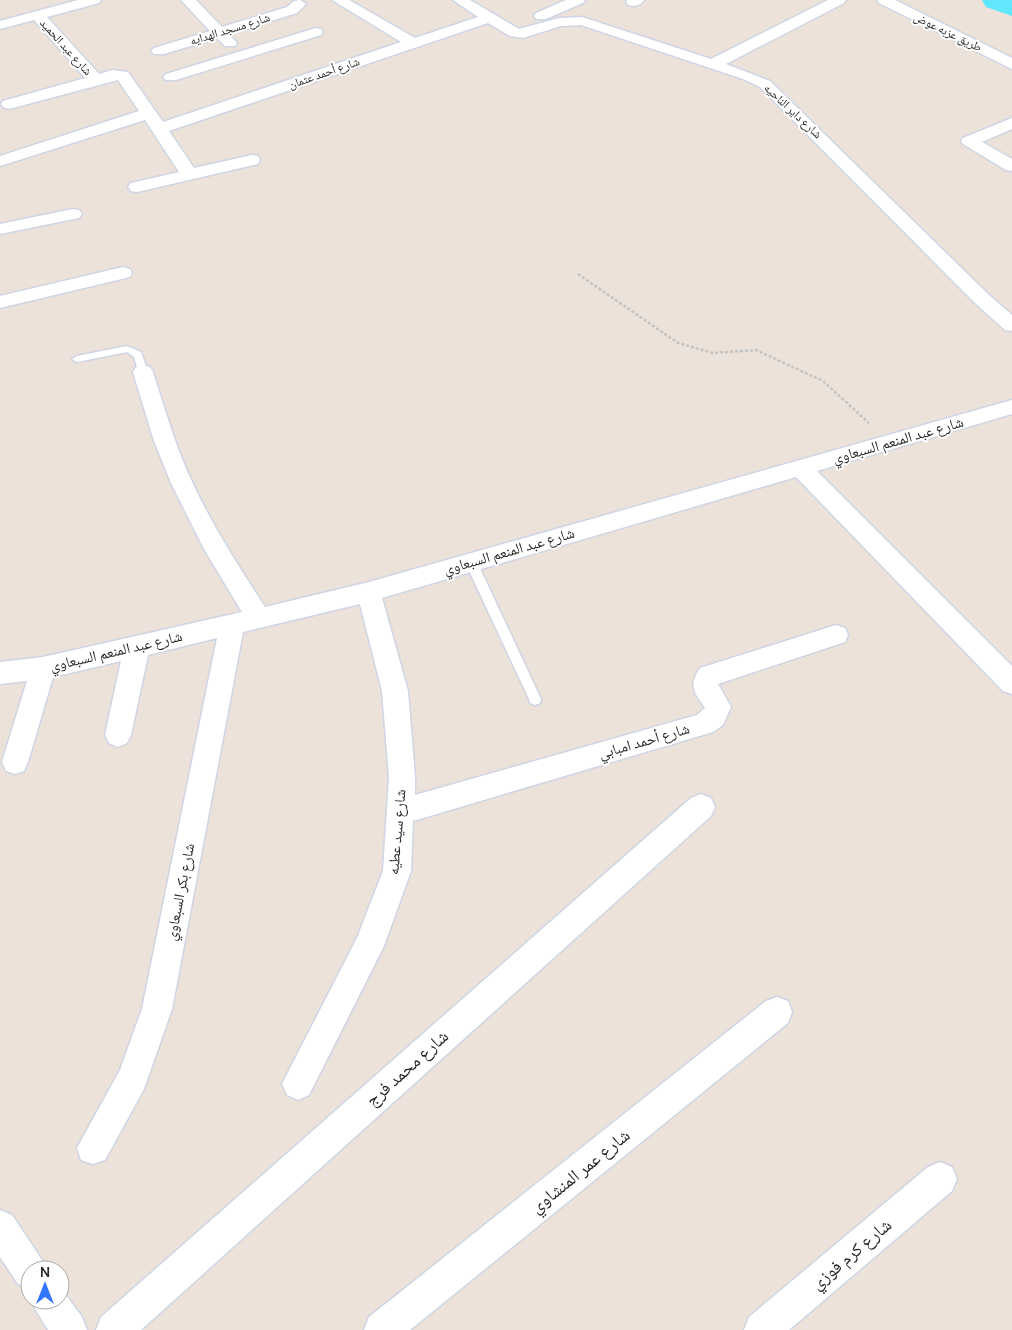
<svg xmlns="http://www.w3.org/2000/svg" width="1012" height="1330" font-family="Manrope,'Noto Naskh Arabic',sans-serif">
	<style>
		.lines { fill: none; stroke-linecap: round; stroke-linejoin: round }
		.river { fill: #60e7fb; fill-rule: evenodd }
		.lane-casing { stroke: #ced5e4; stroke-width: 3 }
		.street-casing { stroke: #ced5e4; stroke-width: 3 }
		.path { stroke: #c3c3c3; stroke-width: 2.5; stroke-dasharray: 3 2; stroke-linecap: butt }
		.lane { fill: #fff; fill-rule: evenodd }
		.street { fill: #fff; fill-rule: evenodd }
		.labels { text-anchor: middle; stroke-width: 4; stroke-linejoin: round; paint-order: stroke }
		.far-street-label { font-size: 12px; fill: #292929; stroke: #fff }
		.street-label { font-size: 15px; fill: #292929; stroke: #fff }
		.near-street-label { font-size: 18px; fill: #292929; stroke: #fff }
	</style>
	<rect width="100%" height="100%" fill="#ede2d9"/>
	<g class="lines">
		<path class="river" d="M982,0H1012V16L986,7Z"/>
		<defs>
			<path id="lane" d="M127,346L141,352L148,372L147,374H139L134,357L127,352L77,362L72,359L77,356Z
				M471,557L475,559L477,562L541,699L540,703L535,705L530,703L529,699L465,562L467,559Z"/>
			<path id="street" d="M78,0H101L99,3L47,17L99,74L112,70L128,72L163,122L401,42L332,0H349L415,38L478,17L453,0H470L519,29L559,18L582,17L711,59L828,0H846L844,3L726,64L770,81L990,296L1012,315V331L1005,330L976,304L760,87L743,79L581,25L561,26L523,38L510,36L488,23L169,131L194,168L252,155L258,156L260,160L258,164L137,192L131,191L128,187L131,183L179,172L145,120L0,166V156L139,111L118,80L9,109L3,107L1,104L3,101L85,78L34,20L0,29V21Z
				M181,0H196L222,27L287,7L294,1L300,0L306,4L297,13L229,34L237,43L235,46H225L217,38L164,54H154L151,51L154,48L210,31Z
				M566,0H585L583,3L546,19H536L534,16L536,13Z
				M627,0H644C640,6 634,7 628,5L626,2Z
				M877,0H895L1012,58V69L879,3Z
				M316,28L321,29L323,32L321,35L176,80H166L163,77L166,74Z
				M1012,118V129L982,142L1012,159V171L1006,170L963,144L961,141L963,138Z
				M73,209L79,210L82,214L79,218L0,234V224Z
				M123,267L130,269L132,273L130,277L0,308V296Z
				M143,365L150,367L153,372C165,410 176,448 193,484C213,527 239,567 265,607L369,582L1012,400V414L817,471L1012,666V694L1003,691L796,477L382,598L408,691L415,777V795L697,715L705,708C694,692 688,686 700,668L836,625L845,628L848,635L845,642L718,684L731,707L723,725L713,732L413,821L411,871L384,946L309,1095L298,1100L287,1095L282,1084L357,938L383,871L389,777L382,691L360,604L243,632L172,1009L144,1089L105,1160L93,1164L81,1160L77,1148L120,1070L142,1009L217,638L148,655L131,735L127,743L118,747L109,743L105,735L121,661L53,677L28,762L24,771L15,774L6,771L2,762L27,681L0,684V662L43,657L242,612L204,549L171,483L154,441L133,372L136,367Z
				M701,794L711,798L715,807L711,816L141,1330H96L101,1317L691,798Z
				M777,997L788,1001L792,1012L788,1023L410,1330H364L369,1317L766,1001Z
				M940,1162L952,1167L957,1179L952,1191L789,1330H744L749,1317L928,1167Z
				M0,1210L12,1215L42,1260L47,1270H30V1289L18,1284L0,1257Z
				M60,1287L82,1317L87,1330H48L37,1312L31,1300H60Z"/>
		</defs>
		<use href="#lane" class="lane-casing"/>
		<use href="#street" class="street-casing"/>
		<path class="path" d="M578,274L678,343L713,353L756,350L823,381L869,423"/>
		<use href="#lane" class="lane"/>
		<use href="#street" class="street"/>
	</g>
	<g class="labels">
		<g class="far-street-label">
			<text transform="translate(230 29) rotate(-17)" y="4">شارع مسجد الهدايه</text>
			<text transform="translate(948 32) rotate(26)" y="4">طريق عزبه عوض</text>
			<text transform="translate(66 47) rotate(48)" y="4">شارع عبد الحميد</text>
			<text transform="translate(324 73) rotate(-19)" y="4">شارع أحمد عثمان</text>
			<text transform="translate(793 111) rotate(43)" y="4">شارع داير الناحيه</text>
		</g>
		<g class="street-label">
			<text transform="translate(898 440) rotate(-16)" y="5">شارع عبد المنعم السبعاوي</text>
			<text transform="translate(509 551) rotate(-16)" y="5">شارع عبد المنعم السبعاوي</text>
			<text transform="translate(116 651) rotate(-13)" y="5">شارع عبد المنعم السبعاوي</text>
			<text transform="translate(644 741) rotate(-16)" y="5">شارع أحمد امبابي</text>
			<text transform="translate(397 832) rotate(-85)" y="5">شارع سيد عطيه</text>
			<text transform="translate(180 892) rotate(-79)" y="5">شارع بكر السبعاوي</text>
		</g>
		<g class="near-street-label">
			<text transform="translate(407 1068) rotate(-42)" y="6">شارع محمد فرج</text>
			<text transform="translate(580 1171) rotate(-39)" y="6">شارع عمر المنشاوي</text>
			<text transform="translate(851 1254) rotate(-40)" y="6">شارع كرم فوزي</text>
		</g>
	</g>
	<g transform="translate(45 1285)"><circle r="24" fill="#ffffff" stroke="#a9a9a9"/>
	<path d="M0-4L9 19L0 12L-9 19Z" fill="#3475ff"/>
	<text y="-8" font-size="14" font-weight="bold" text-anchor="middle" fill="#292929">N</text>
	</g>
</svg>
